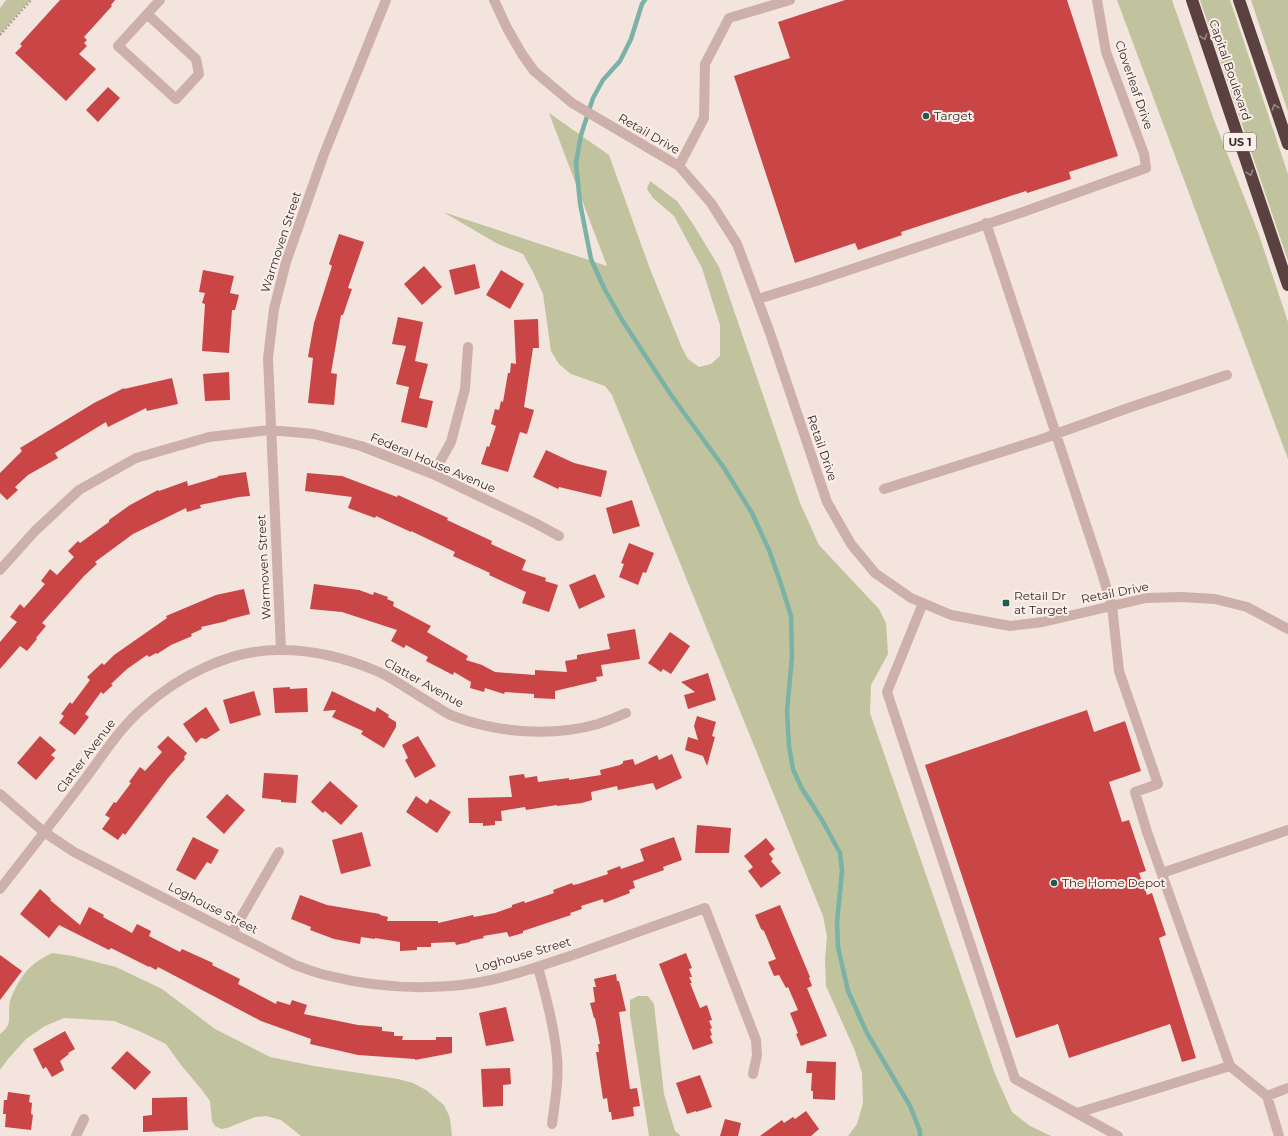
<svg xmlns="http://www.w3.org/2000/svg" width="1288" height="1136" font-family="Montserrat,sans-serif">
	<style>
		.green { fill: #c0c39d }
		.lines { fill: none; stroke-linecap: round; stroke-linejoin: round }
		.stream { stroke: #7bb2a7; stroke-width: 4.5 }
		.building { fill: #ca4546 }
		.path { stroke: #b89a93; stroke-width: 2.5; stroke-dasharray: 2 2; stroke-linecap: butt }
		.minor { stroke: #ccb0a9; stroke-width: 10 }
		.highway { stroke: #5a4140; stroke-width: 12 }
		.oneway { stroke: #9a8784 }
		.poi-dot { fill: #1d5d51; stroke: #fbefea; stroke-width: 1.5 }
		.labels { text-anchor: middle; stroke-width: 4; stroke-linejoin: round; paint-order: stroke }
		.shield { fill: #fbefea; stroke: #736563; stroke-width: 1 }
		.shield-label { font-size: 11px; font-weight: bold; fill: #392a29 }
		.street-label { font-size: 12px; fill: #392a29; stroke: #fbefea }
		.poi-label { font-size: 12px; fill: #392a29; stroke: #fbefea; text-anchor: start }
	</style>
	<rect width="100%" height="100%" fill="#f3e4de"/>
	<path class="green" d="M6,0H30L0,34V8Z
		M1117,0H1172L1214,120L1259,235L1288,322V459Z
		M1200,0H1230L1288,174V261Z
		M1251,0H1288V112Z
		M549,113L609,155L650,269L682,348L688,359L699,367L711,364L720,356V325L702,268L674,216L653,198L647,189L650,181L677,201L693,224L719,267L800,503L819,545L879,609L886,623L888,654L871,685L870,713L995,1074L1012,1112L1030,1126L1051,1136H848L857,1124L863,1103L862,1073L855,1051L826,986L825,960L827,936L823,916L612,395L605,386L571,374L559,364L551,351L543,294L533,272L523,254L498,244L443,212L607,266Z
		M52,953L73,956L116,967L162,989L215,1029L270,1057L314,1066L398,1079L413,1083L426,1090L444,1105L450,1118L452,1136H301L281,1120L266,1116L255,1117L227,1128L221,1129L215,1126L212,1121L210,1101L202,1090L181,1065L166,1044L139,1031L114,1021L64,1018L45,1026L26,1039L8,1059L0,1070V1034C14,1025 7,1015 10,1001C11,997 13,993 15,989C25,970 32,963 52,953Z
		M638,996H648L654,1004L664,1094L675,1131L681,1136H649L630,1015V1000Z"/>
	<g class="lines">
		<path class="stream" d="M645,0L642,4L631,39L620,61L603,80L593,98L581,135L576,163L580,203L591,259L604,288L622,320L671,395L724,468L752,513L769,550L781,584L791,616L792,657L787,711L789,746L793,769L801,787L822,820L840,853L842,871L837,923L838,947L848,991L867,1033L910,1106L920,1131V1136"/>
	</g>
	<path class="building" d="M60,0H115L111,5L112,6L84,37L87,40L84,43L87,46L79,54L96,69L66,101L15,53L22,46L20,44Z
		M845,0H1067L1118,156L1069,172L1071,179L1027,193L1026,191L901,232L902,235L858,250L855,243L795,263L734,76L790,58L778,22Z
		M108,87L120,98L98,122L86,110Z
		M339,234L364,242L348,288L352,289L343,315H341L331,373L337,374L334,405L308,403L313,358L308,357L314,323L332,266L329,264Z
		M475,264L480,288L455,295L449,270Z
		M424,266L442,287L422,305L404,284Z
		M203,270L234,276L230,293L239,295L235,310H232L229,353L202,351L205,304L202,303L205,293L199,292Z
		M501,270L524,284L510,309L486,295Z
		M398,317L423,322L415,361L428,364L419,398L433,401L427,428L401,422L409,387L396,384L406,346L392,344Z
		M538,319L539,348H533L524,407L534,410L527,434L520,432L508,472L481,464L487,446L489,447L496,426L491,424L495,409L499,410L501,401L503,402L508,373H510L511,363L516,364L514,320Z
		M229,372L230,400L205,401L203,374Z
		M172,378L178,404L147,411L146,408L108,427L106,422L55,453L58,458L28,475L15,487L18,490L7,500L0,493V473L22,451L20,448L94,403L124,388V389Z
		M546,450L574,463L607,471L601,497L559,487L558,489L533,477Z
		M246,472L250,496L239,497L200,505L201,508L187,512L186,508L133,534L95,562L97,564L84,576L42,623L46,626L36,638L37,639L27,651L20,646L0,669V642L17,622L10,617L20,604L24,608L45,584L41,581L50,569L57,575L74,557L68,551L78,541L80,543L109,522V520L130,505L158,490L159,491L187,481L188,486L218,477V476Z
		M307,473L342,476L397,497L398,495L448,518L447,520L492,541L491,544L526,560L522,570L546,578L545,581L558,585L549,612L522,603L526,592L489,575L490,573L453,556L455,552L411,531V532L376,516L375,518L348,508L352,497L305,491Z
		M632,500L640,526L613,534L606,508Z
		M629,543L654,553L646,573L643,572L638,585L619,577L624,564L621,563Z
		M595,574L605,597L579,609L569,585Z
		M314,584L359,590L373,595L374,592L388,597L387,599L394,602L393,606L431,626L427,632L468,656L466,660L482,665L495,672L535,675V670L567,672L565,661L577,659V655L610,649L607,634L635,629L640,659L601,665L603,676L596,677L597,681L555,691V699L534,698V694L505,692L504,694L485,688L484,692L470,688L471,682L454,672L453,675L426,661L428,657L406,645L404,648L391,641L397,630L342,612L310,609Z
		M244,589L250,614L227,620V621L201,627L202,629L191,634L192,636L171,645L157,654L156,653L149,657L147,655L127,669L111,684L113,685L103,694L101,692L85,714L89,717L75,735L59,723L64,716L61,714L70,702L72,704L90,680L87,677L102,663L104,665L114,655L167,618L166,616L216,595Z
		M670,632L690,646L671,674L663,669L661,672L648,663Z
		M708,673L716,700L688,709L684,695L695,692L681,682Z
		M290,687V689L307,688L308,712L275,713L273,688Z
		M254,691L261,715L230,724L223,700Z
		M332,691L375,712L377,707L389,715L388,717L396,722V727L384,748L361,734L363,731L332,717L336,710L323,711Z
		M206,707L220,730L206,739L201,738L196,743L183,724Z
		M1087,710L1094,732L1125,721L1141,771L1109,782L1122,822L1129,820L1146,871L1139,873L1147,895L1152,893L1166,935L1159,938L1196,1058L1182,1062L1170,1024L1069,1058L1058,1024L1016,1038L925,765Z
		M697,716L716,722L712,736L715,737L707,766L703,756L685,750L688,737L698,740L694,726Z
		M40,736L56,750L51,755L55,758L36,780L17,763Z
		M168,736L187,753L184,757L185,759L168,778L125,835L123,833L118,840L102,829L110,818L105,815L114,802L116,803L131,783L129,782L140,767L145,771L162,752L157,747Z
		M418,736L436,766L415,778L405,760L408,758L402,745Z
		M672,754L682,778L656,790L653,783L618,790L617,786L591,792L592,800L582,803L557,806V805L526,810L525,807L501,811L502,821H495V825L483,826V823H469L468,798L512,797L509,776L524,774L525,778L537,776L538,782L569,778V780L601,775L600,770L620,765L623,763V761L633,759L635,765L657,755L659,760Z
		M264,773L298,775L296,803L281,802V800L262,798Z
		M330,781L358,806L341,825L325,811L323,813L311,802Z
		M227,794L245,810L224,834L206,817Z
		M416,796L427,804L430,799L451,812L437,833L406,812Z
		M697,825L731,828L729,853H695Z
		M362,832L371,866L341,874L332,840Z
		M193,837L219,850L211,864L207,862L195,880L176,870Z
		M674,837L682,860L663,867L664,870L633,881L635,888L629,890L630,893L604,903L603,899L581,906L582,909L570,913L571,915L523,931V933L509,937L507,932L483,936L484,938L470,941V942L456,945L455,942L431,943V947H417V950L400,951V942L375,938V939L361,937L360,944L334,939L310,930L311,927L291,919L300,895L327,905L380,914V915L388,917L387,921H438V923L473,915L474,917L495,913L512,907V905L524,901L525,903L554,893L553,890L572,883L573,885L578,884L608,874L607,871L620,866L621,869L644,861L640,849Z
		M766,838L775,849L769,854L773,859L771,861L781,873L761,888L748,871L753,867L744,856Z
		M40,889L51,899L50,900L80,925L89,907L104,915L103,917L132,933L137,924L151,931L149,936L180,952L182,949L213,963L212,965L240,979L238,984L276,1004L277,1001L290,1005L292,1000L307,1005L304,1014L358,1025L382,1027V1031L394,1032V1036H403L402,1040H436V1037H452V1053L415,1060V1059L358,1055L310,1044L311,1039L261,1021L158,967L156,970L149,966V967L111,948L109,950L59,925L49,938L20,914Z
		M780,905L810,977L809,978L812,986L807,988L827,1036L801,1046L796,1034L798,1033L790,1013L798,1010L788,987L786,988L779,975L774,976L768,962L776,959L764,931L761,929L755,915Z
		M686,953L692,968L689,969L692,977H689L692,983H690L700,1008L707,1005L712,1020L709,1021L712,1028L710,1029L712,1035L710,1036L713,1043L693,1050L659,964Z
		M0,955L22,971L0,1000Z
		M616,974L617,981H619L626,1011L619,1012L630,1089L637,1088L640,1106L633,1107L634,1116L612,1120L611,1112H609L607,1098L603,1099L596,1052H599L598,1044H600L595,1018H594L590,1003L595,1002L593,987H596L594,979Z
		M506,1007L514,1041L486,1046L479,1013Z
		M65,1031L75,1049L68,1053L69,1054L60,1061L64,1070L52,1077L46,1067L43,1069L33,1049Z
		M127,1051L151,1072L135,1090L111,1068Z
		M807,1061L836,1062L835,1100L813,1099V1091H811L812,1073H806Z
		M510,1068L511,1084L503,1085V1106L483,1107L481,1069Z
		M700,1075L712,1107L696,1112V1111L687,1114L676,1083Z
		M8,1092L30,1095L29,1102L32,1103L31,1114L33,1115L31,1130L5,1127L6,1114H3L4,1100H7Z
		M187,1097L188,1130L143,1132V1116L152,1115V1098Z
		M806,1111L819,1129L811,1136H760L782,1120L784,1123L793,1117L795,1119Z
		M725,1119L741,1123L738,1136H720Z"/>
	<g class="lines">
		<path class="path" d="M0,35L31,0"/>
		<path class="minor" d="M494,0L507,28L522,54L534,71L572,103L679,166L711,203L737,244L770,333L827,502L851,544L875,573L911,598L951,615L1010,626L1043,622L1146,598L1182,597L1215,599L1247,607L1288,629
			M147,14L196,59L199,74L176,99L118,46L160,0
			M679,166L704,118L705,64L729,18L790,0
			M986,223L1101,570L1112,606L1119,671L1158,784L1135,792L1147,832L1230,1066L1267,1096L1279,1136
			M758,299L816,281L1023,212L1146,168L1144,154L1106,52L1097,0
			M433,474L451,442L465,389L468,347
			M884,489L1039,440L1131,407L1227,375
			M0,570L35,531L79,490L136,458L209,437L270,430L314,434L361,446L433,474L535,523L559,536
			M923,603L887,692L1015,1079L1118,1136
			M281,650L268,358L274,309L286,262L324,154L386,0
			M0,794L44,832L74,852L295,965C307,969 318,974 330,976C369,986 410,989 450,986C495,983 537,967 579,953C621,938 663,923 705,908L756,1040L757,1055L753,1074
			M1162,873L1288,830
			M0,889C29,852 57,816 85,779C103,755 120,728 142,709C178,676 231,649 281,650C315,650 349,659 379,672C398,681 416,695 434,705C440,709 447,714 453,716C498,733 552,737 598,724C607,721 617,717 626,713
			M232,933L279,852
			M538,967C546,997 554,1026 557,1057C559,1079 555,1102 552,1124
			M1267,1096L1288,1088
			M1077,1113L1230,1066
			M76,1136L84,1119"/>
		<path class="highway" d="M1192,0L1288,285
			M1239,0L1288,144"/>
	</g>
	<defs><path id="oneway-chevron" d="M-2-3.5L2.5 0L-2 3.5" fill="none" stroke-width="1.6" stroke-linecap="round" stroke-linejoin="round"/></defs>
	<g class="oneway">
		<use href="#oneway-chevron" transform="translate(1204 37) rotate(71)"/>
		<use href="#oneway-chevron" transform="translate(1275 107) rotate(-109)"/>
		<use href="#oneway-chevron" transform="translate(1250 173) rotate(71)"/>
	</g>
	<g class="poi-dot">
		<circle cx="926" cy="116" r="4"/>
		<rect x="1002" y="599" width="8" height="8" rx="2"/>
		<circle cx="1054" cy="883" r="4"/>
	</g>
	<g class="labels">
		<rect class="shield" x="1224" y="133" width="32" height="18" rx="3"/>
		<g class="shield-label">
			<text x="1240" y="146">US 1</text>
		</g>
		<g class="street-label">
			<text transform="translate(1230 70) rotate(71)" y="4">Capital Boulevard</text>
			<text transform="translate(1134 85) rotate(71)" y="4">Cloverleaf Drive</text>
			<text transform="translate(649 134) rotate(30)" y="4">Retail Drive</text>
			<text transform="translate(281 242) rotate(-72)" y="4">Warmoven Street</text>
			<text transform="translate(822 448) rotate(71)" y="4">Retail Drive</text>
			<text transform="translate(433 463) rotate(23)" y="4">Federal House Avenue</text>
			<text transform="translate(264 567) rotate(-93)" y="4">Warmoven Street</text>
			<text transform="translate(1115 593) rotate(-11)" y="4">Retail Drive</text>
			<text transform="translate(424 683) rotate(29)" y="4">Clatter Avenue</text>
			<text transform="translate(86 756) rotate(-53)" y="4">Clatter Avenue</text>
			<text transform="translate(213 908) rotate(27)" y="4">Loghouse Street</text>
			<text transform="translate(523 955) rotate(-16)" y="4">Loghouse Street</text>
		</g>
		<g class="poi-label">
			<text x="934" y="120">Target</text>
			<text x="1014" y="600">Retail Dr<tspan x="1014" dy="14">at Target</tspan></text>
			<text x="1062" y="887">The Home Depot</text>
		</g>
	</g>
</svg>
